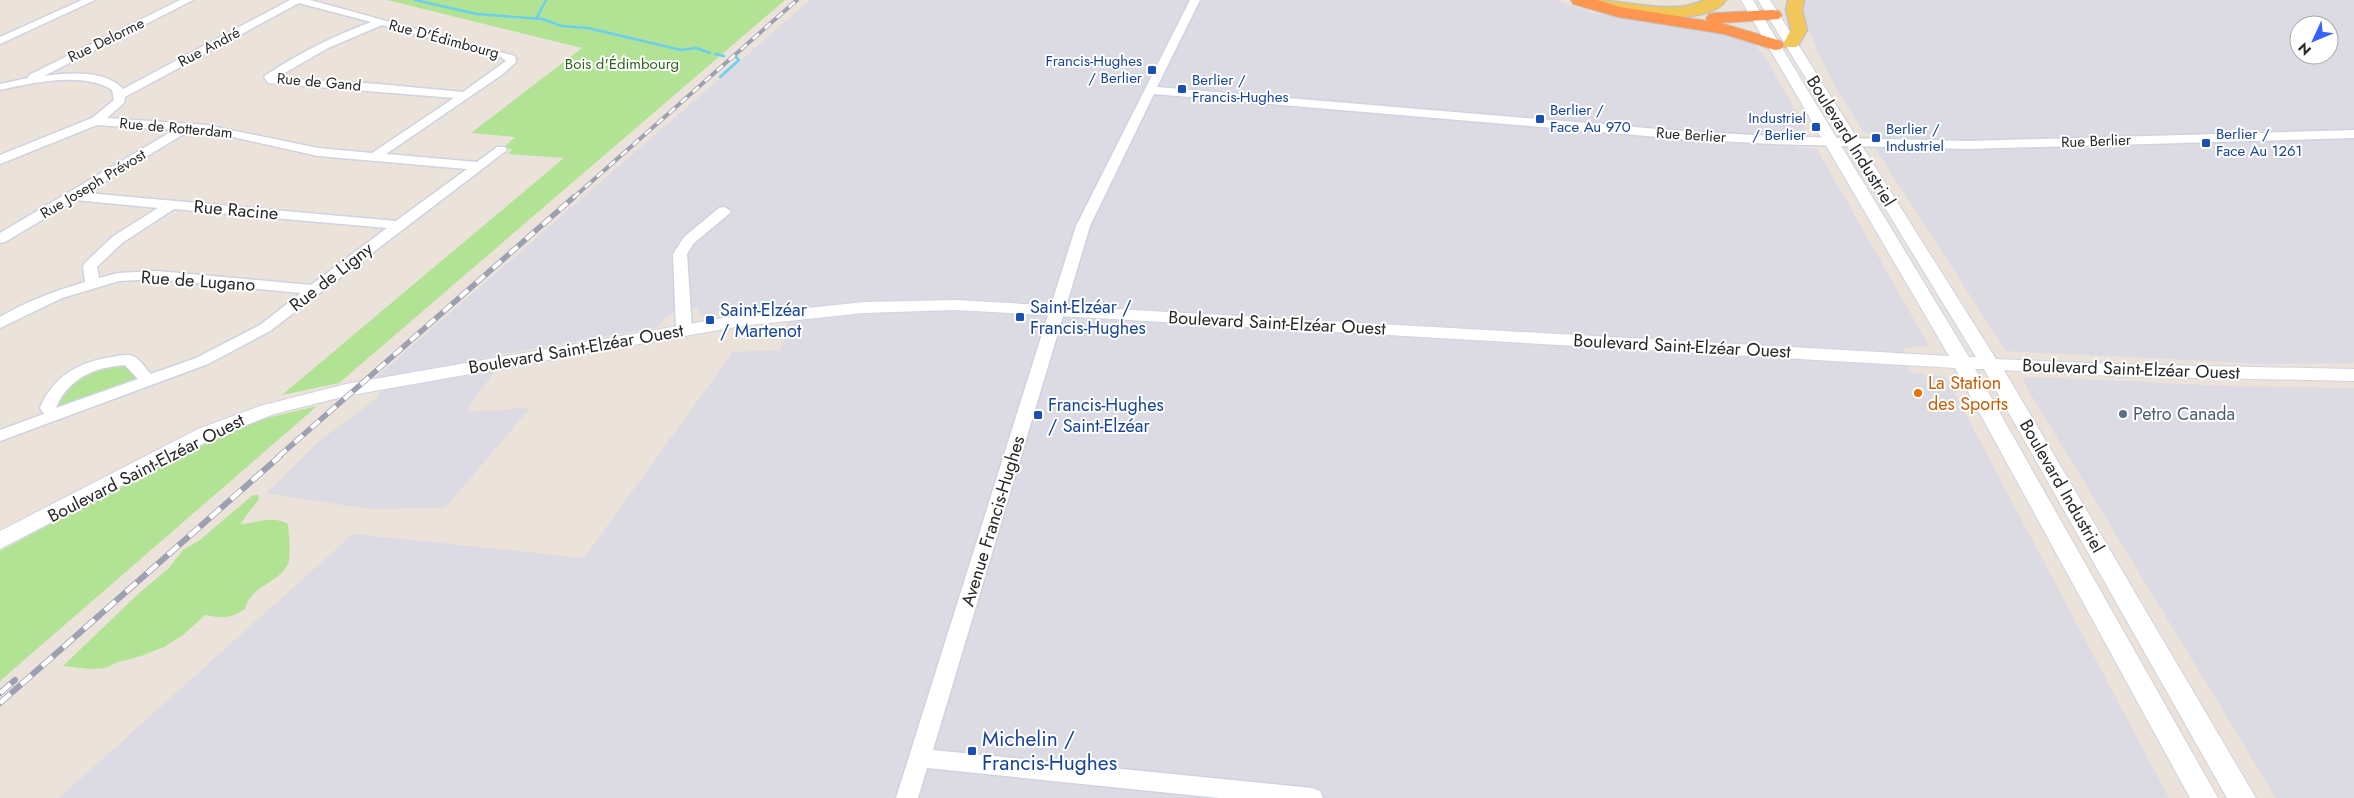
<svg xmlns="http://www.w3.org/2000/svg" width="2354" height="798" font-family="Jost,sans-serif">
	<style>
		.industrial { fill: #dcdae3; fill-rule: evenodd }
		.green { fill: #b2e294 }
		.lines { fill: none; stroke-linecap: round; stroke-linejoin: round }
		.stream { stroke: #6ad0ee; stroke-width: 2.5 }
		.minor-casing { stroke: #ced3e1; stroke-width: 3 }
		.tertiary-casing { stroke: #ced3e1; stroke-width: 2 }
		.primary-casing { stroke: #c3c3c3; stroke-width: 3 }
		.motorway-casing { stroke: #c3c3c3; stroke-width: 2 }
		.minor { fill: #fff; fill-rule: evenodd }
		.tertiary { fill: #fff; fill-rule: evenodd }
		.primary { fill: #f0c758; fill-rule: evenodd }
		.motorway { fill: #fe9550; fill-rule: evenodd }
		.rail-far2-casing { stroke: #9ca0b2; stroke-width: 4 }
		.rail-far1-casing { stroke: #9ca0b2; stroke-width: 5.5 }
		.rail-casing { stroke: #9ca0b2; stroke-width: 6 }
		.rail-far2 { stroke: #fff; stroke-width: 2.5; stroke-dasharray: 8; stroke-linecap: butt }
		.rail-far1 { stroke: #fff; stroke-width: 4; stroke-dasharray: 11; stroke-linecap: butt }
		.rail { stroke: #fff; stroke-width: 4.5; stroke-dasharray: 14; stroke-linecap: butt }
		.transit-dot { fill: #1a4fb4; stroke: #fff; stroke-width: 2 }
		.food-dot { fill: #e8710a; stroke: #fff; stroke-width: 2 }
		.service-dot { fill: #5c6f8a; stroke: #fff; stroke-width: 2 }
		.labels { text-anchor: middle; stroke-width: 4; stroke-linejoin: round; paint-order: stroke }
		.far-street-label { font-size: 15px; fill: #282828; stroke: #fff }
		.far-transit-label { font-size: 15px; fill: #164399; stroke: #fff; text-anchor: start }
		.far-park-label { font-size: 15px; fill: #2b6419; stroke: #fff }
		.street-label { font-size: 18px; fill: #282828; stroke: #fff }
		.transit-label { font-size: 18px; fill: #164399; stroke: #fff; text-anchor: start }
		.food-label { font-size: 18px; fill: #c56008; stroke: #fff; text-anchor: start }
		.service-label { font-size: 18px; fill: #4e5e75; stroke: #fff; text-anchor: start }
		.near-transit-label { font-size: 21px; fill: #164399; stroke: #fff; text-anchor: start }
	</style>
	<rect width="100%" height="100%" fill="#ebe2d9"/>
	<path class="industrial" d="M810,0H1555L1590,12L1728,34L1751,41L1765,57L1808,133L1792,134L1795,147L1817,149L1929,346L1904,348L1909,372L1946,377L2169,798H59L353,534L584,558L733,352L780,350L788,333H783L796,304L761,307L702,317L697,308L669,314L658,327L502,354L365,387Z
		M1805,0H2354V363L2267,364L2006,351L1875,148H1888L1879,137L1864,132L1840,95L1818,53L1803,12ZM2299,25H2329V55H2299Z
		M495,371L471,403L469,411L506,410L518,408L529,409L445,508L369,509L266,493L318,442L376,399L383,389Z
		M2039,377L2225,386L2354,388V798H2276L2024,383V378Z"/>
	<path class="green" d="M387,0H785L339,383L282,395L564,158L508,154L512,149L503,148L515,137L471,133L582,48Z
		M114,364L126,365L137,377L136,381L58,409L55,401L60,393L91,369Z
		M317,406L0,681V551L175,458L259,420Z
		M253,495H258L259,499L240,524C257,523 272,515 288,524C289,532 291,558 288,564C278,584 251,585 245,609C230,619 223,618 205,615L183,635L164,647L141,656L115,663L106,668L91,669L63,666L137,595L168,569L183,550L200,540Z"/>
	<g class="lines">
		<path class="stream" d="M415,0L477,14L542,19L562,26L588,28L681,50L696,48L710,53
			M536,19L546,0
			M715,54L724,56
			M720,77L739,60L736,57"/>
		<defs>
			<path id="minor" d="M82,0H95L0,44V37Z
				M180,0H193L44,76C68,73 105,69 123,89L290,0H310L515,56L516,62L503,74L386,154L477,162L497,147H505L507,150L270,331L208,364L0,441V430L44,414L40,408C53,376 79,362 112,357C118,356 129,353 135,357C141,361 146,369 151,374L196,358L260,325L301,293L157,279L119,281L62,298L0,328V317C27,301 55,291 85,282L83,266L85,263L112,237L158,208L75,200L5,242L0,243V233L174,130L97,125L0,164V155L92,118L114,100L112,90C84,71 31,83 0,90V84L28,78L29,75ZM299,3L371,22C334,36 299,53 266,75L264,77L268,83L454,98L372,153L318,148L206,125L107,118L124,103L125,97ZM382,25L501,57L506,61L463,92L378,84L276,78L328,48ZM189,131L233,137L318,156L467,169L396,221L86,193ZM174,209L387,228L311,285L157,271L118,273L99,278L97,267L122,243ZM125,365L138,379L56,408C68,378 95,367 125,365Z
				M1190,0H1200L1157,87L1682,131L1773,136L1968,141L2354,130V138L1968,149L1773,144L1682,139L1154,94L1090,226L933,750L1312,788L1320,791L1323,798H1219L927,768L918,798H896L1076,226Z
				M724,207L731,211L729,214L694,243L687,254L692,329L684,334L679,332L676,329L673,254L684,237L719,208Z"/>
			<path id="tertiary" d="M1741,0H1753L1969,357H1976L1758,0H1770L1996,359L2113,364L2354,369V381L2113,376L2004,370L2256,798H2227L1984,369H1975L2218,798H2190L1955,368L956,310L864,313L741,326L346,396L274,414L212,439L0,549V531L198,429L260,406L346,384L741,315L864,302L956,300L1949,356Z"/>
			<path id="primary" d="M1591,0C1620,0 1648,9 1676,7C1687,7 1696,3 1706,0C1712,0 1720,0 1726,0C1705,30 1622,12 1594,3Z
				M1788,0H1804L1802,10L1807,30L1797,47H1785L1783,44L1791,30L1786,10Z"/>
			<path id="motorway" d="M1571,0H1597L1620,7L1708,21L1706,18L1709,14L1715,13L1773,10L1779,11L1782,15L1779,19L1721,23L1781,41L1784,45L1781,49L1775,50L1724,34L1618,17L1573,4Z"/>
		</defs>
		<use href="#minor" class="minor-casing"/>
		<use href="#tertiary" class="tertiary-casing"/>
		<use href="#primary" class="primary-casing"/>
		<use href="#motorway" class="motorway-casing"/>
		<use href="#minor" class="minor"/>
		<use href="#tertiary" class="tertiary"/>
		<use href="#primary" class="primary"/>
		<use href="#motorway" class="motorway"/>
		<defs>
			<path id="rail-far2" d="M573,198L797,0"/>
			<path id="rail-far1" d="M278,457L574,197"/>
			<path id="rail" d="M0,693L15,680
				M0,703L280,456"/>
		</defs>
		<use href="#rail-far2" class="rail-far2-casing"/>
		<use href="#rail-far1" class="rail-far1-casing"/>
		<use href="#rail" class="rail-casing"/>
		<use href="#rail-far2" class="rail-far2"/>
		<use href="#rail-far1" class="rail-far1"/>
		<use href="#rail" class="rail"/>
	</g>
	<g class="transit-dot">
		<rect x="1147" y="65" width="10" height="10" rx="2.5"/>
		<rect x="1177" y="84" width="10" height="10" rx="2.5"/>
		<rect x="1535" y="114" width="10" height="10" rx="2.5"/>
		<rect x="1811" y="122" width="10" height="10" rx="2.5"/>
		<rect x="1871" y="133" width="10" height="10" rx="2.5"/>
		<rect x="2201" y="138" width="10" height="10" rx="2.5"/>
		<rect x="1015" y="312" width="10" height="10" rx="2.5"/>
		<rect x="705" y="315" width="10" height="10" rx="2.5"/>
		<rect x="1033" y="410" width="10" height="10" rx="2.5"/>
		<rect x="967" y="746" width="10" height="10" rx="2.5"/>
	</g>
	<circle class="food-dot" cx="1918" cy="393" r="5"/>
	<circle class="service-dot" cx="2123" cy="414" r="5"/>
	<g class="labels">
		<g class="far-street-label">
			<text transform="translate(444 39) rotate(15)" y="5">Rue D'Édimbourg</text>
			<text transform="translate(106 40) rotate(-26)" y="5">Rue Delorme</text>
			<text transform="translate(209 47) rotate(-28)" y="5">Rue André</text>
			<text transform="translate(319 82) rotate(5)" y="5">Rue de Gand</text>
			<text transform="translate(176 128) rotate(5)" y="5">Rue de Rotterdam</text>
			<text transform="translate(1691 135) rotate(4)" y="5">Rue Berlier</text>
			<text transform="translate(2096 141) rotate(-2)" y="5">Rue Berlier</text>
			<text transform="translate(93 184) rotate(-31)" y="5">Rue Joseph Prévost</text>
		</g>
		<g class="far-transit-label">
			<text x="1142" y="66" text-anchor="end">Francis-Hughes<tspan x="1142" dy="17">/ Berlier</tspan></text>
			<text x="1192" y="85">Berlier /<tspan x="1192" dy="17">Francis-Hughes</tspan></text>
			<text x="1550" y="115">Berlier /<tspan x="1550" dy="17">Face Au 970</tspan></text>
			<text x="1806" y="123" text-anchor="end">Industriel<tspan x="1806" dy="17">/ Berlier</tspan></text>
			<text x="1886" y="134">Berlier /<tspan x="1886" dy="17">Industriel</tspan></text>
			<text x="2216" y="139">Berlier /<tspan x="2216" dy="17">Face Au 1261</tspan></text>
		</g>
		<g class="far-park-label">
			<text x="622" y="69">Bois d'Édimbourg</text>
		</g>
		<g class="street-label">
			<text transform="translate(1851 141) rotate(58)" y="6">Boulevard Industriel</text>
			<text transform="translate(236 210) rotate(5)" y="6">Rue Racine</text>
			<text transform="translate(331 277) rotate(-38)" y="6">Rue de Ligny</text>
			<text transform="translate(198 281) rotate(4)" y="6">Rue de Lugano</text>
			<text transform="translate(1277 323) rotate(3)" y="6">Boulevard Saint-Elzéar Ouest</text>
			<text transform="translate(1682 346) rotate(3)" y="6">Boulevard Saint-Elzéar Ouest</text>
			<text transform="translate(576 349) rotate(-10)" y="6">Boulevard Saint-Elzéar Ouest</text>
			<text transform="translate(2131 369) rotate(2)" y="6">Boulevard Saint-Elzéar Ouest</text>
			<text transform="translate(146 468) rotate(-27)" y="6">Boulevard Saint-Elzéar Ouest</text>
			<text transform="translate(2062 486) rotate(60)" y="6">Boulevard Industriel</text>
			<text transform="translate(993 521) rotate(-73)" y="6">Avenue Francis-Hughes</text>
		</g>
		<g class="transit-label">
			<text x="1030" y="313">Saint-Elzéar /<tspan x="1030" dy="21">Francis-Hughes</tspan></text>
			<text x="720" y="316">Saint-Elzéar<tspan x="720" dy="21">/ Martenot</tspan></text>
			<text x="1048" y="411">Francis-Hughes<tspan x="1048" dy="21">/ Saint-Elzéar</tspan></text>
		</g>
		<g class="food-label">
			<text x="1928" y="389">La Station<tspan x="1928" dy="21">des Sports</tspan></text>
		</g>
		<g class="service-label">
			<text x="2133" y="420">Petro Canada</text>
		</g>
		<g class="near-transit-label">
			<text x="982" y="746">Michelin /<tspan x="982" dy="24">Francis-Hughes</tspan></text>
		</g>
	</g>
	<g transform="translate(2314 40) rotate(226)"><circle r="24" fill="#ffffff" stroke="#a9a9a9"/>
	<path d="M0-4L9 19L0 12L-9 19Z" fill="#3763fa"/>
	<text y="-8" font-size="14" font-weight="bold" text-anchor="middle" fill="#282828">N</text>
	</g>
</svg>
